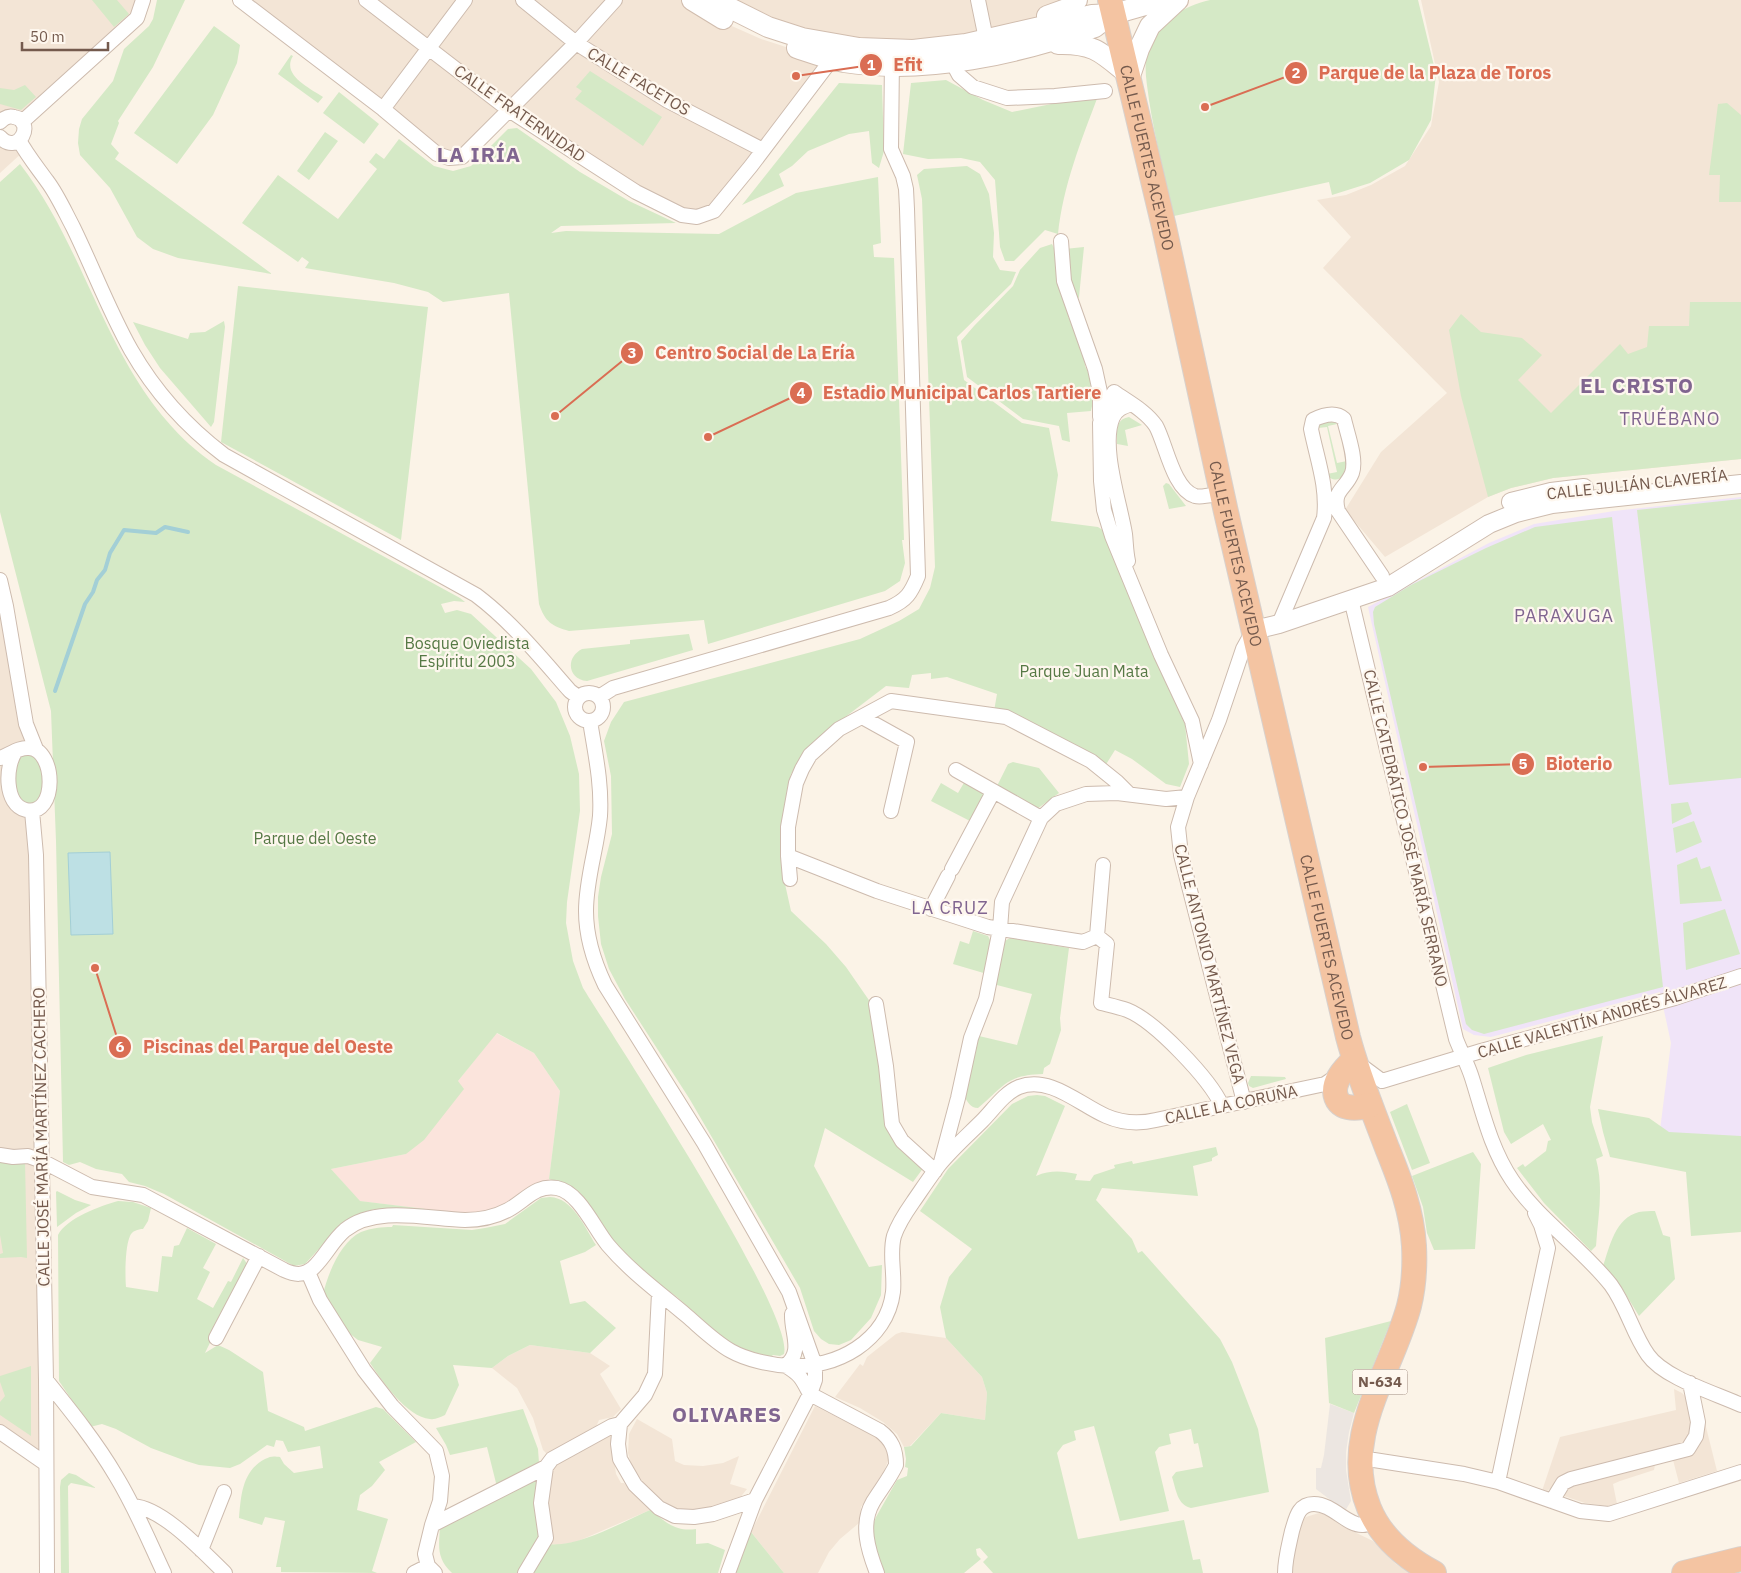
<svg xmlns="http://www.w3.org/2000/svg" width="1741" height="1573" font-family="'IBM Plex Sans',sans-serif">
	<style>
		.residential { fill: #f3e5d6 }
		.commercial { fill: #fbe4dc }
		.industrial { fill: #ece6e1 }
		.education { fill: #f0e4f8 }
		.green { fill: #d5e9c6 }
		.water { fill: #bde0e4; stroke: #a3cfd6 }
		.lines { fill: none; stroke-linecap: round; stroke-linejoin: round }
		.stream { stroke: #a3cfd6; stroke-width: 4 }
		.minor-casing { stroke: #cdbbae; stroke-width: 16 }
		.tertiary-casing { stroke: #cdbbae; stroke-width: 20 }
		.secondary-casing { stroke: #d1bdae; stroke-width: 22 }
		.trunk-casing { stroke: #d8d1cd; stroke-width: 26 }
		.minor { stroke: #fff; stroke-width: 14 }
		.tertiary { stroke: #fff; stroke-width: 18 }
		.secondary { stroke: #fff; stroke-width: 20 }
		.trunk { stroke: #f4c4a2; stroke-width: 24 }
		.labels { text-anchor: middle; stroke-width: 4.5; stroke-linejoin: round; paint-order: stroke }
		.shield { fill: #fef7ee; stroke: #9d897d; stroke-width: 1 }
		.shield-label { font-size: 15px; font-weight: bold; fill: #745a4d }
		.street-label { font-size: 16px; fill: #745a4d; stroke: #fef7ee }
		.park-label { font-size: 16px; fill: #567945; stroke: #fef7ee }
		.neighbourhood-label { font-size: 18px; letter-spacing: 1px; fill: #806590; stroke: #fef7ee }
		.district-label { font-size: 21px; font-weight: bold; letter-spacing: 1px; fill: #806590; stroke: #fef7ee }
		.leader { fill: none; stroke: #da6d53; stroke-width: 2 }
		.callout-dot { fill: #da6d53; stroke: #fef7ee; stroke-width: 2 }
		.mark-label { font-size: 15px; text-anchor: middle; font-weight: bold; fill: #fff }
		.callout-label { font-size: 18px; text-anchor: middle; font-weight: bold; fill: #da6d53; stroke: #fef7ee; stroke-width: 4.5; stroke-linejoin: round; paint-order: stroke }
	</style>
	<rect width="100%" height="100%" fill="#fbf3e7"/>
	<path class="residential" d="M0,0H142L136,18L23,121L0,120Z
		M242,0H689L725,23L761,39L829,61L713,210L682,214L509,108L462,157H449Z
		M718,0H1073L1069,5L987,37L859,46Z
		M1421,0H1741V459L1553,478L1511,488L1488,497L1385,557L1345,510L1381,452L1447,393L1323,268L1351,237L1317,200L1346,195L1371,185L1405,166L1431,126L1439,82Z
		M0,139L24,151L0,173Z
		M0,586L21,705L25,745L14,751L31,813L44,1461L0,1430Z
		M902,1332L946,1338L982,1377L987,1393L985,1420L941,1413L910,1446L904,1447L897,1434L883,1422L860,1408L835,1397L860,1364L863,1366L867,1357L896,1334Z
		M530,1345L590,1353L610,1366L600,1374L621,1409L613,1417L599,1420L595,1429L550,1454L546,1453L543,1450L533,1418L517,1388L492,1368L508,1356Z
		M1674,1389L1682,1393L1685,1396L1688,1407L1705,1423L1717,1471L1679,1483L1673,1460L1655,1465L1654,1470L1620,1481L1613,1484L1617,1504L1608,1506L1585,1503L1561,1495L1549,1489L1548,1491H1542L1560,1437L1676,1410Z
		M815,1406L876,1437L886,1447L889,1458L884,1471L861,1507L859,1523L840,1539L829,1552L818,1573H784L751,1532Z
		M637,1419L672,1439L675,1461L684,1465L703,1466L723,1463L739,1456L730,1484L747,1489L739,1499L724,1506L695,1511L675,1508L660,1499L646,1486L632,1467L628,1453L629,1434Z
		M610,1434L611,1438L616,1474L621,1483H624L650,1510L576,1542L557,1545L547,1544L549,1465Z
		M1319,1513L1327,1515L1340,1525L1373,1541L1396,1564L1410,1573H1291L1293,1552L1301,1522L1306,1517Z"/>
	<path class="commercial" d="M496,1033L534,1053L560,1091L549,1179L546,1186L503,1211L441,1218V1211L359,1201L331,1169L406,1154L458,1081Z"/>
	<path class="industrial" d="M1330,1404L1354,1413L1349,1432L1346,1452V1470L1351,1501L1345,1511L1316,1489V1468H1321L1324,1455Z"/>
	<path class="education" d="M1741,497V1148L1659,1138L1671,1043L1660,992L1491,1037L1474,1035L1463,1029L1368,607L1489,543L1534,524L1614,511Z"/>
	<path class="green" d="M92,0H117L129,14L114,27Z
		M157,0H185L153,67L118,121L119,123L111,144L119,153L115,159L272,274L178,258L153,249L137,237L110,188L80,155L78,143L79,129L82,119L113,81L124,49L149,26L153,19Z
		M1210,0H1418L1436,74L1431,120L1409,160L1370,183L1332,195L1329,182L1174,216C1165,177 1155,139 1149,100C1147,83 1143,67 1148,50C1156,23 1183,6 1210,0Z
		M214,26L240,45L237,63L213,115L177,164L134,133Z
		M291,55L293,56C281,75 310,88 323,97L318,103L278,74Z
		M590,71L662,117L643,146L575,99L582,91L576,87Z
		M946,80L983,100L1012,112L1061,102L1098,96C1081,141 1063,186 1058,234L1045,230L1014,261H1005L1000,247L995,180L980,162L961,158L928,159L903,154L911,83Z
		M839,83L882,85L884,151L879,168L872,163L869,131L849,134L808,151L792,166L779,174L784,186L742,205Z
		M25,85L36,97L21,110L0,104V88L14,90Z
		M339,92L379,124L364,144L323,113Z
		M1727,103L1741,115V202H1719L1720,175H1709L1718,104Z
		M517,128L580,172L629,201L676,223L561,226L551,233L566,231L719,234L796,193L878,177L881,243L873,245L874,257L894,258L904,540H902L905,563L900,581L885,591L708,644L704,620L569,631C552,626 545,622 539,604L509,293L443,302L428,292L394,283L305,268L309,262L302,257L298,262L242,223L278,175L338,219L377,169L369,162L376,153L384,159L399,139L434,166L453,171L471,166L508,129Z
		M325,132L338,141L309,180L297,171Z
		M20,164C94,259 110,393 216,465L460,598L465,602L454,601L441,604L445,613L457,610L471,614L531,669L556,702L570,736L579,774L580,811L567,902L566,923L573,961L583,988C614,1038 795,1313 784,1354L780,1356L773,1355L771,1357L742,1349L725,1340L677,1297L646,1274L621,1251L598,1225L581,1194L569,1185L549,1179L560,1091L534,1053L497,1033L458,1081L464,1089L424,1140L406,1154L331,1169L360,1201L442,1211V1213L374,1209L351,1218L340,1226L305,1264L294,1266L164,1194L145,1186L129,1182L122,1174L96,1169L80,1162L69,1165L63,1162L56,841L51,711L0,512V182Z
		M967,166L980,174L989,194L994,233L993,257L1000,270L1016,272L1011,284L957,337L964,380L1022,423L1049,428L1058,475L1051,521L1098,527L1112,536L1166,683L1185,724L1189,764L1180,787L1166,784L1132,759L1115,750L1105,766L994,711L997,694L947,677L931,679V673L912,675L909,688L886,686L823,734L801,756L791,774L788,785L781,825V859L783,875L791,911L826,944L846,967L873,1006L886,1105L924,1167L913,1182L825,1128L814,1166L869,1267L882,1265L881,1295L871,1318L851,1340L839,1345L829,1344L821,1339L814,1331L800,1288L689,1098L625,999L609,969L601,944L598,916V897L601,877L612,834L611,776L604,741L611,722L624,702L860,639L899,621L919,609L930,588L935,567L922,199L917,175L924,169Z
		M1052,244L1055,250L1084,247L1079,297L1068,316L1084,354L1085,366L1089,374L1093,401L1091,411L1067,413L1070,442L1062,440L1059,426L1023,419L967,377L961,341L974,326L1013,286L1020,270L1040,248Z
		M238,286L428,307L401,540L221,442Z
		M1690,302H1741V459L1553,478L1511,488L1488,497L1461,396L1449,330L1461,314L1481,332L1522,338L1542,355L1518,380L1551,413L1620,344L1628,354L1647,347L1649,326H1689Z
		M224,321L225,327L214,422L211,427L160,368L145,345L133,322L188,339L190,333L205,332Z
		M1129,417L1142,425L1125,430L1128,446L1117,444C1117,432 1115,419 1129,417Z
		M1322,421H1334L1337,424L1328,426L1337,463L1347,461C1345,471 1343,484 1330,478L1327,474L1337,472L1327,427L1318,428V424Z
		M1166,483L1169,484L1186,506L1169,509L1163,486Z
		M1741,499V778L1669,785L1637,510Z
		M1612,517L1663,987L1484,1034L1472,1030L1466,1024L1374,624L1373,612L1375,607L1411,585L1486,548L1535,527Z
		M689,634L693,650L587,681C568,679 565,658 582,649L630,644V640Z
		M24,755C48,754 44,783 40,799L31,805L20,801L14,780L18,759Z
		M1013,762L1039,768L1059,793L1037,809L996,788L1008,764Z
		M965,781L985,793L970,821L931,801L941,783L958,793Z
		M1688,802L1692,814L1672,824L1671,804Z
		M1694,821L1702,842L1676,853L1673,828Z
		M1697,857L1701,869L1710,866L1722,901L1680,904L1677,865Z
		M1725,909L1740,954L1686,970L1683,923Z
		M973,931L988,936L992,944L987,974L953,964L960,941L969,944Z
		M1010,938L1069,948L1060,1018L1061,1030L1050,1064L1044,1068L1043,1074C1005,1075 1004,1087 978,1108C970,1108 968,1102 964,1096L979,1036L1017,1045L1032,994L993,984L1003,942Z
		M1603,1036L1590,1107L1592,1122L1603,1156L1596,1159C1604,1188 1598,1216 1596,1246L1591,1251L1544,1203L1517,1168L1523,1164L1525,1167L1546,1151L1548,1141L1551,1140L1543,1124L1511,1144L1504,1132L1488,1068L1526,1055Z
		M1251,1076L1285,1077L1286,1079L1253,1088L1249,1086L1248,1083Z
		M1037,1095L1045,1096L1065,1106L1036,1176C1051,1170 1061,1171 1077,1174L1075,1180L1090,1181L1094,1175L1115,1168L1114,1165L1132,1161L1133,1164L1216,1147L1218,1155L1212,1158V1161L1193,1166L1198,1196L1102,1188L1096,1200L1132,1239L1138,1253L1142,1251L1220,1339L1232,1362L1258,1429L1269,1492L1191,1508C1177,1505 1176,1489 1172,1477L1176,1472L1203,1467L1198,1443L1194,1444L1191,1429L1169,1434L1171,1444L1159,1447L1155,1452L1169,1511L1120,1521L1094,1426L1074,1431L1076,1440L1063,1445L1057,1453L1078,1539L1184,1520L1193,1560L1200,1559L1203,1573H993L983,1562L988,1557L980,1548L976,1549L977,1555L981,1559L964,1573H881L872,1540L873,1525L876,1517L897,1480L907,1476L908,1468L905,1467L906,1459L904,1447L911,1446L941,1413L985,1420L987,1393L982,1377L946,1338L940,1307L949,1277L972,1249L920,1211L948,1169L1012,1104L1028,1096Z
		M1407,1104L1430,1163L1412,1170L1390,1112Z
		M1598,1109L1649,1118L1669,1132L1741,1136V1232L1691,1236L1686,1172L1610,1157L1603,1132Z
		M1473,1152L1481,1164L1475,1249L1434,1250L1427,1233L1423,1207L1412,1176Z
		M0,1159L25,1161L27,1258L21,1257L0,1258V1254L3,1253L0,1235Z
		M57,1191L75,1200L91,1205L76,1213L57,1227L56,1192Z
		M550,1197C573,1198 585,1228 596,1245L585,1252L560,1261L570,1304L585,1301L616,1328L590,1353L530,1345L508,1356L492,1368L453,1365L459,1385L445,1415C440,1417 435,1420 430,1419C407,1417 382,1381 370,1363L382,1347L358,1340L349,1333L323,1295C327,1275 341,1241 361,1232C371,1228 382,1227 392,1227L393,1225L472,1230L485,1228L505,1224L541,1198Z
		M118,1201L133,1202L151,1208L148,1221L143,1229C138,1229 132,1231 130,1236C125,1247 125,1275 126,1287L158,1292L162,1256L172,1257L174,1246L179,1245L187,1228L216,1244L203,1268L210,1272L197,1299L213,1308L228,1281L231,1282L243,1258L248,1265L205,1353L218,1345L229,1350L263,1372L268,1411L304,1427L305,1431L376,1407L383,1409L416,1442L379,1462L385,1470L372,1486L360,1495L357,1510L388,1519L372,1571L377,1573L281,1572V1567H276L285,1521L265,1517L262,1525L239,1518C241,1496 242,1471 265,1459C271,1456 273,1456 280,1457L284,1464L294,1473L323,1468L320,1446L288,1452L283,1441L276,1440L274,1447L267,1445L240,1464L230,1468L199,1465L186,1461L151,1448L116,1429L102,1424L90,1427L59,1381L58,1235C67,1218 100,1206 118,1201Z
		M1655,1211L1663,1235L1670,1237L1675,1279L1639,1316L1620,1285L1603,1266C1610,1246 1615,1218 1639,1212C1644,1211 1650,1211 1655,1211Z
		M1391,1321L1354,1413L1329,1403L1325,1338Z
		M31,1366V1436L0,1415V1402L5,1396L0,1382V1376Z
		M523,1409L538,1449L539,1463L497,1487L487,1447L450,1455L446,1445L436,1428Z
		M69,1473L76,1475L96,1488L71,1483L68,1486L69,1573H61L60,1487L61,1480Z
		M542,1476L541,1533L521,1573H452C436,1558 439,1546 440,1526Z
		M650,1510C666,1522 675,1532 696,1529V1544L708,1543L725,1550L718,1573H529L547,1544C578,1548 622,1522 650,1510Z
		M751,1532L784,1573H736Z"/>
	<path class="water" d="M110,852L113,934L71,935L68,853Z"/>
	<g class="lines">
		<path class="stream" d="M55,691L85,604L93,592L97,580L105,570L110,553L124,530L156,533L165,527L188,532"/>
		<defs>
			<path id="minor" d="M240,0L383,109L437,154L449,158L462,157L576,43L615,0
				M366,0L509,110L636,192L682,215L697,217L714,211L751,166L832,59
				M523,0L576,43L668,101L763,150
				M978,0L986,39
				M952,62L959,75L973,87L1007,98L1055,96L1105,91
				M383,109L465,0
				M0,122C4,118 8,115 14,117C36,121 19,157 0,137
				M22,122L137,18L143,0
				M19,140C27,155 37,167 47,181C57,194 65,212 73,227C93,268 109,311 131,350C154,390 187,427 224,455L476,595C512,622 541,658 570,691L578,697
				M1061,241L1064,281L1095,369L1100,392V417
				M1128,561C1126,552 1126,543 1125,534C1120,503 1100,445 1113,417C1117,409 1123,407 1131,404
				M0,580L6,606L26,724L36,749
				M1351,599L1456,1039C1461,1052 1468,1065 1472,1078C1483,1113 1491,1149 1512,1180C1539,1220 1581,1247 1611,1285C1627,1307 1633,1334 1648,1355C1664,1378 1715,1393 1741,1405
				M1279,624L1324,518C1328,487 1317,459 1311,429L1313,420C1323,415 1335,411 1344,419C1347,433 1357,459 1352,473C1346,489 1332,490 1338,511L1382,576
				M575 707a14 14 0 1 1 28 0a14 14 0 1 1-28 0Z
				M599,697L613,688L889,608C907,600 911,593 918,576L907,209L906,189L903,176L891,149L892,58
				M862,717L907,742L891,811
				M590,721C595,753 602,783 600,816C597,848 586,879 586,911C586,938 594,962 605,985L704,1143L789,1292L815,1365V1380L810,1394L755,1500L728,1573
				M0,758C9,755 19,747 29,748C56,749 58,817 26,810C4,805 5,765 16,751
				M1201,764L1192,721L1161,655L1112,536L1104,510L1101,481L1100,423L1114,392C1128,402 1146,411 1156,426C1166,444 1173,489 1195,496C1203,498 1214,494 1222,493
				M956,770L1041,818
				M1187,797L1178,827L1181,855L1244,1102
				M32,811L36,855L46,1380L47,1573
				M788,856L877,891L988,927L1083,942L1097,936L1103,865
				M952,869L993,792
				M790,879L788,856V827L796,783L802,769L810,755L839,729L891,701L1006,717L1091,761L1117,782L1129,794
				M931,909L948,876
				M1097,936L1107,944L1101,1003C1109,1005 1119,1007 1127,1010C1155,1021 1210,1079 1222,1106
				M876,1004L886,1066L892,1124L902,1141L935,1171
				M1355,1061L1382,1081
				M1382,1081L1481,1051L1675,998L1741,976
				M0,1155L13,1157L28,1156L42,1161L92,1187L143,1195L284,1270C295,1275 303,1276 313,1268C325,1257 332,1241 345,1230C376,1205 428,1219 465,1220C480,1220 495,1217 508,1210C525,1201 536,1184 557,1188C579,1192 594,1228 608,1245C631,1272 660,1293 687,1316C701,1328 715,1342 731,1351C747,1360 771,1365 790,1366C836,1369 887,1341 893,1292C895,1273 889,1254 894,1236C898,1224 906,1212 913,1202C922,1189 930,1177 939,1165C952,1149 968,1135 982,1121C993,1110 1004,1093 1019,1087C1050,1075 1080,1105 1106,1116C1122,1123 1139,1124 1156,1120L1325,1084L1340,1074
				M941,1162L958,1098L971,1038L986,999L1000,929L1002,902L1041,818L1056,804L1086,794L1117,793L1166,799L1187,797L1219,720L1243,649L1253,631
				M308,1272L320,1300L364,1370L392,1406L436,1451L442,1476L440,1501L432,1525L425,1554L428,1566L435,1573
				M659,1293L655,1374L645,1395L620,1424L618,1444L620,1459L635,1485L659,1508L675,1516L694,1517L713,1514L755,1500
				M216,1338L259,1256
				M785,1366C804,1352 791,1333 792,1314
				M786,1366C801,1375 802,1379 810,1394
				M46,1380C71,1411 96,1442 116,1476C135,1507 149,1541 164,1573
				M810,1394L880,1431C892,1440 896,1450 896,1465C890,1478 881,1489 873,1502C860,1524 868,1550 877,1573
				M0,1432L46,1464
				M1360,1460H1374L1464,1474L1498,1482L1580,1511L1609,1514L1741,1472
				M1498,1482L1548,1248L1541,1225L1535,1213
				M1552,1501L1563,1483L1571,1479L1688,1449L1696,1436L1698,1422L1690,1383
				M133,1506C163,1508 203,1552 225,1573
				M432,1525L546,1467
				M201,1550L224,1492
				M414,1573L428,1566
				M525,1573L546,1538L541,1503L546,1467L552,1459L612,1426L620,1424
				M1285,1573C1285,1559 1289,1545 1292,1531C1296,1518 1298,1504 1314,1504C1333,1504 1347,1526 1363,1525C1367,1525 1371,1522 1375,1521"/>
			<path id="tertiary" d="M1511,502L1551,492L1584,488
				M1254,630L1279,624L1388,587L1489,524L1516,513L1552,504L1741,484"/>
			<path id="secondary" d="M692,0L723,19
				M714,0L768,27L802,38L859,48L913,50L966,44L1092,15L1114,14L1163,0
				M1047,16L1069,8L1077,0
				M1058,44C1095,43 1102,53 1130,76L1139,49L1150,26L1178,0
				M797,48C812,53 828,59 844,62C928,75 1016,54 1095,27L1100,23"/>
			<g id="trunk">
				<path id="s1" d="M1110,0L1164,227L1226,512L1348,1037C1358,1075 1373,1111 1387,1148C1400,1180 1412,1211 1414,1246C1415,1266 1414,1286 1409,1306C1391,1373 1340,1436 1369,1508C1381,1538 1406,1558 1434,1573"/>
				<path d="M1354,1060C1346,1067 1335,1079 1335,1091C1336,1111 1357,1109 1370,1105"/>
				<path d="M1684,1573L1741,1559"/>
			</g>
		</defs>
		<use href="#minor" class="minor-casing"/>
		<use href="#tertiary" class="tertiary-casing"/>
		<use href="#secondary" class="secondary-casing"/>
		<use href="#trunk" class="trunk-casing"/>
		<use href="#minor" class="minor"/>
		<use href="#tertiary" class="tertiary"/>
		<use href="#secondary" class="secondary"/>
		<use href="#trunk" class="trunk"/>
	</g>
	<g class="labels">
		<rect class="shield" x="1352.5" y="1369.5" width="55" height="25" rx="4"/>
		<g class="shield-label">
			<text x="1380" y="1387">N-634</text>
		</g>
		<g class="street-label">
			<text transform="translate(639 81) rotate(31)" y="6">CALLE FACETOS</text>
			<text transform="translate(520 113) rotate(35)" y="6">CALLE FRATERNIDAD</text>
			<text dy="6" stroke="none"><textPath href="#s1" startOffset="162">CALLE FUERTES ACEVEDO</textPath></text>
			<text transform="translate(1637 484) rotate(-6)" y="6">CALLE JULIÁN CLAVERÍA</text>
			<text dy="6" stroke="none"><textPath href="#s1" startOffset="568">CALLE FUERTES ACEVEDO</textPath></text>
			<text transform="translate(1406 828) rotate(77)" y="6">CALLE CATEDRÁTICO JOSÉ MARÍA SERRANO</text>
			<text dy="6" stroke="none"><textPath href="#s1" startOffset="972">CALLE FUERTES ACEVEDO</textPath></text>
			<text transform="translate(1210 964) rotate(76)" y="6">CALLE ANTONIO MARTÍNEZ VEGA</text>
			<text transform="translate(1602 1017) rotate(-16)" y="6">CALLE VALENTÍN ANDRÉS ÁLVAREZ</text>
			<text transform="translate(1231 1104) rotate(-12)" y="6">CALLE LA CORUÑA</text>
			<text transform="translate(41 1137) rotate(-91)" y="6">CALLE JOSÉ MARÍA MARTÍNEZ CACHERO</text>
		</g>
		<g class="park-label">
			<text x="467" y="649">Bosque Oviedista<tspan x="467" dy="18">Espíritu 2003</tspan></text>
			<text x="1084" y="677">Parque Juan Mata</text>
			<text x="315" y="844">Parque del Oeste</text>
		</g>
		<g class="neighbourhood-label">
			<text x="1670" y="425">TRUÉBANO</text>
			<text x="1564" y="622">PARAXUGA</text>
			<text x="950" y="914">LA CRUZ</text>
		</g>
		<g class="district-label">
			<text x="479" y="162">LA IRÍA</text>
			<text x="1637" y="393">EL CRISTO</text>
			<text x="727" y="1422">OLIVARES</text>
		</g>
	</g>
	<path class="leader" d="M796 76L871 65M1205 107L1296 73M555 416L632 353M708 437L801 393M1423 767L1523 764M95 968L120 1047"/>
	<g class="callout-dot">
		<circle cx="796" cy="76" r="5"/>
		<circle cx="1205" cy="107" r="5"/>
		<circle cx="555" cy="416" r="5"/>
		<circle cx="708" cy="437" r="5"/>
		<circle cx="1423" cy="767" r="5"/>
		<circle cx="95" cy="968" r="5"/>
		<circle cx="871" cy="65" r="12"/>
		<circle cx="1296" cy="73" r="12"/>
		<circle cx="632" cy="353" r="12"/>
		<circle cx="801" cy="393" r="12"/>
		<circle cx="1523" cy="764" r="12"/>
		<circle cx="120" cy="1047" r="12"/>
	</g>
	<g class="mark-label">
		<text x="871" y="70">1</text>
		<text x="1296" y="78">2</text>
		<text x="632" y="358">3</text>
		<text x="801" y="398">4</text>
		<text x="1523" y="769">5</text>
		<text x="120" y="1052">6</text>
	</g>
	<g class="callout-label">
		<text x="908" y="71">Efit</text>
		<text x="1435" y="79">Parque de la Plaza de Toros</text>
		<text x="755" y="359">Centro Social de La Ería</text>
		<text x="962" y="399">Estadio Municipal Carlos Tartiere</text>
		<text x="1579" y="770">Bioterio</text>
		<text x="268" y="1053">Piscinas del Parque del Oeste</text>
	</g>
	<path d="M22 42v8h86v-8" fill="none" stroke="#745a4d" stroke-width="2.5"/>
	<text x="30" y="42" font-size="15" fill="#745a4d" stroke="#fef7ee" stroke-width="4" paint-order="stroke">50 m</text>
</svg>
